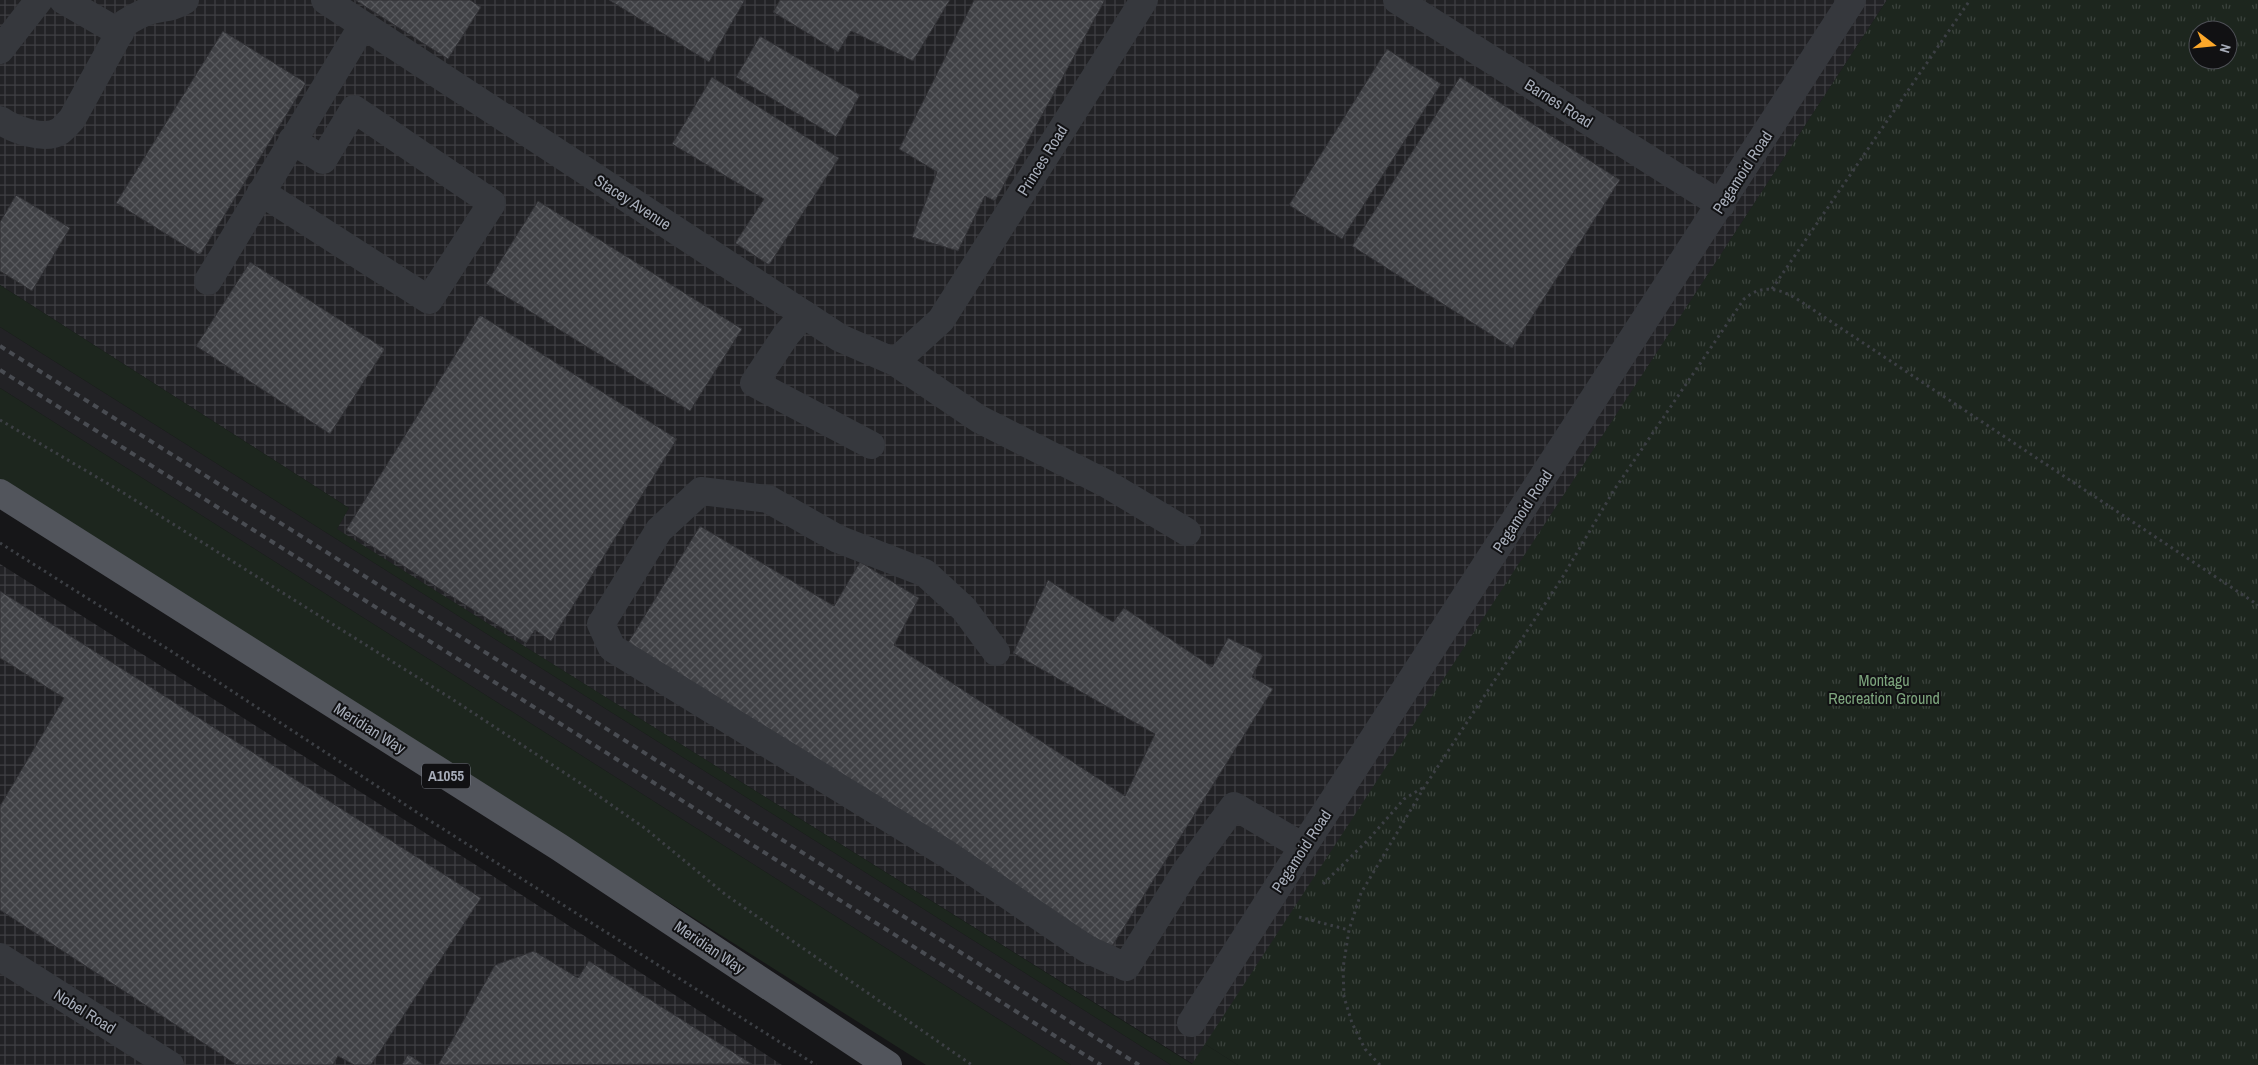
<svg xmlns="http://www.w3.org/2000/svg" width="2258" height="1065" font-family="'Archivo Narrow',sans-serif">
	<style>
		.built { fill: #222225 }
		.industrial { fill: url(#industrial-grid) }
		.green { fill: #1d261e }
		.park { fill: url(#park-tufts); fill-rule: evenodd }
		.building { fill: url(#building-cross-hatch); stroke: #303034 }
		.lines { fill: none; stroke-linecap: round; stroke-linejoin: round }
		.path { stroke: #3c3f44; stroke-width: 3; stroke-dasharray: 2.5 4; stroke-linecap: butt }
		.minor { stroke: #36383d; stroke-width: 28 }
		.major { stroke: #52555c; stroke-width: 28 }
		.rail { stroke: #494c52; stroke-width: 4; stroke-dasharray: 6 5; stroke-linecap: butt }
		.labels { text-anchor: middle; stroke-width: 4; stroke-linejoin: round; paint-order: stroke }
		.shield { fill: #111113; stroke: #7a7e87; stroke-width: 1 }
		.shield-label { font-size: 15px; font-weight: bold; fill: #a7adb9 }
		.street-label { font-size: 16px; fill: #a7adb9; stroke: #111113 }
		.park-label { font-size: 16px; fill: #7da57d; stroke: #111113 }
	</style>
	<defs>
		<pattern id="industrial-grid" width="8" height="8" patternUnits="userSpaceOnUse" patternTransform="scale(1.25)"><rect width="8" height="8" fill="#222225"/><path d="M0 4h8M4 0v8" fill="none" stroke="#3f3f43"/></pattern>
		<pattern id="park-tufts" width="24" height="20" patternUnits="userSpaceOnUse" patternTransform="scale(1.25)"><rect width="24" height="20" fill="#1d261e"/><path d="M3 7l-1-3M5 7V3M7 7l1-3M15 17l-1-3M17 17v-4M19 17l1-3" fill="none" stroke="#3b433d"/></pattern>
		<pattern id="building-cross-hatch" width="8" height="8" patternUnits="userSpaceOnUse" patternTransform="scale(1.25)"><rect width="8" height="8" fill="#404145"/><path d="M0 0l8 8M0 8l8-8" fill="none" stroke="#595a5e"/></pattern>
	</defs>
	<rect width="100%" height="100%" fill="#161618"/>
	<path class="built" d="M0,327L1171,1065H1071L0,388Z"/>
	<path class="industrial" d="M0,0H1887L1193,1064L336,529L349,508L0,285Z
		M0,564L479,867L782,1065H0Z"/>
	<path class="green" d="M0,285L349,508L337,529L1192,1064L1205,1044L1238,1065H1171L0,327Z
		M0,388L1071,1065H926L0,479Z"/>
	<path class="park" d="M1887,0H2258V1065H1238L1205,1044ZM2198,30H2228V60H2198Z"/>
	<path class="building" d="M355,0H470L481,7L448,59Z
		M609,0H745L709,62Z
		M780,0H950L913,61L851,31L838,52L773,12Z
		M974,0H1105L995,201L985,196L958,251L912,237L937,172L899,149Z
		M223,31L306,83L200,255L116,203Z
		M760,36L860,95L836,137L736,77Z
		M1387,49L1441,84L1342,239L1289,205Z
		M712,77L839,158L769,265L735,243L764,199L672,144Z
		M1460,77L1620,180L1512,348L1352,246Z
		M16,195L70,228L32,291L0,271V222Z
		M538,201L742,329L690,411L486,284Z
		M250,262L385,349L330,434L196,346Z
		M480,315L677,439L551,641L535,630L526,643L346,530Z
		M700,526L834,606L860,562L919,598L894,645L1125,796L1155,734L1013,653L1048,580L1113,622L1124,608L1212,667L1228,638L1263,655L1252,677L1273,689L1111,948L626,646Z
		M0,591L481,898L371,1065H354L338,1056L333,1065H237L0,910V806L64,698L0,658Z
		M534,951L578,978L589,961L752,1064L438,1065L495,965Z
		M408,1054L424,1065H402Z"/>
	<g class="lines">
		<path class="path" d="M1772,289L1970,0
			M0,420L122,492L452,699L580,783L646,829L726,895L972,1065
			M0,543L171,651L421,815L816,1065
			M1323,884L1369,839L1404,799L1424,787
			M1299,917L1349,930
			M1380,1065L1365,1049L1352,1023L1344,997L1343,968L1349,930L1361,893L1425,786L1562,578L1614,490L1744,299C1762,284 1778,288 1797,299L2258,605"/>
		<path class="minor" d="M63,0L120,33
			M325,0L840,338L895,362L941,320L1144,0
			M1397,0L1721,205
			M0,50L39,0
			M0,120C14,130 45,141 60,131C64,128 68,123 72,119L125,23C133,18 142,13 151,10C165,7 172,8 185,0
			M261,192L429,300L492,203L354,109L323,160L292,140
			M208,281L363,25
			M804,314L786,335L754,383L871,445
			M895,362L979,419L1107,484L1187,532
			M996,652L964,609L925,573L838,539L768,499L701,491L659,530L601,624L612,648L947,854L1087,949L1126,967L1186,871L1234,806L1303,847
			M0,957L170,1065
			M1191,1023L1303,847L1852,0"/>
		<path class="major" d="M0,493L559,847L888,1065"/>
		<path class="rail" d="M0,346L1139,1065
			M0,370L1101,1065"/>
	</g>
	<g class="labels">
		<rect class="shield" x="422" y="763.5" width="48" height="25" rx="4"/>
		<g class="shield-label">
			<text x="446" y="781">A1055</text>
		</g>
		<g class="street-label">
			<text transform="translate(1559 103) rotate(32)" y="6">Barnes Road</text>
			<text transform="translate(1042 160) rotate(-58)" y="6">Princes Road</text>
			<text transform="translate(1742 172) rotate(-57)" y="6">Pegamoid Road</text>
			<text transform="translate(633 202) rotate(33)" y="6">Stacey Avenue</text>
			<text transform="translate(1522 511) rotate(-57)" y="6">Pegamoid Road</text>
			<text transform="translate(370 728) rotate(32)" y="6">Meridian Way</text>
			<text transform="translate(1301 851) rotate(-57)" y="6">Pegamoid Road</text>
			<text transform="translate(710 947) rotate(34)" y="6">Meridian Way</text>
			<text transform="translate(85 1011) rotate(32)" y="6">Nobel Road</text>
		</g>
		<g class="park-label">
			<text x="1884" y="686">Montagu<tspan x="1884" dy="18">Recreation Ground</tspan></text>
		</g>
	</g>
	<g transform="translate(2213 45) rotate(106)"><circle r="24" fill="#111113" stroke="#4d4f55"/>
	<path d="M0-4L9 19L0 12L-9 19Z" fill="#fca82a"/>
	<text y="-8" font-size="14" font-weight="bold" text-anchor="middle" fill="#a7adb9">N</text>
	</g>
</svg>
